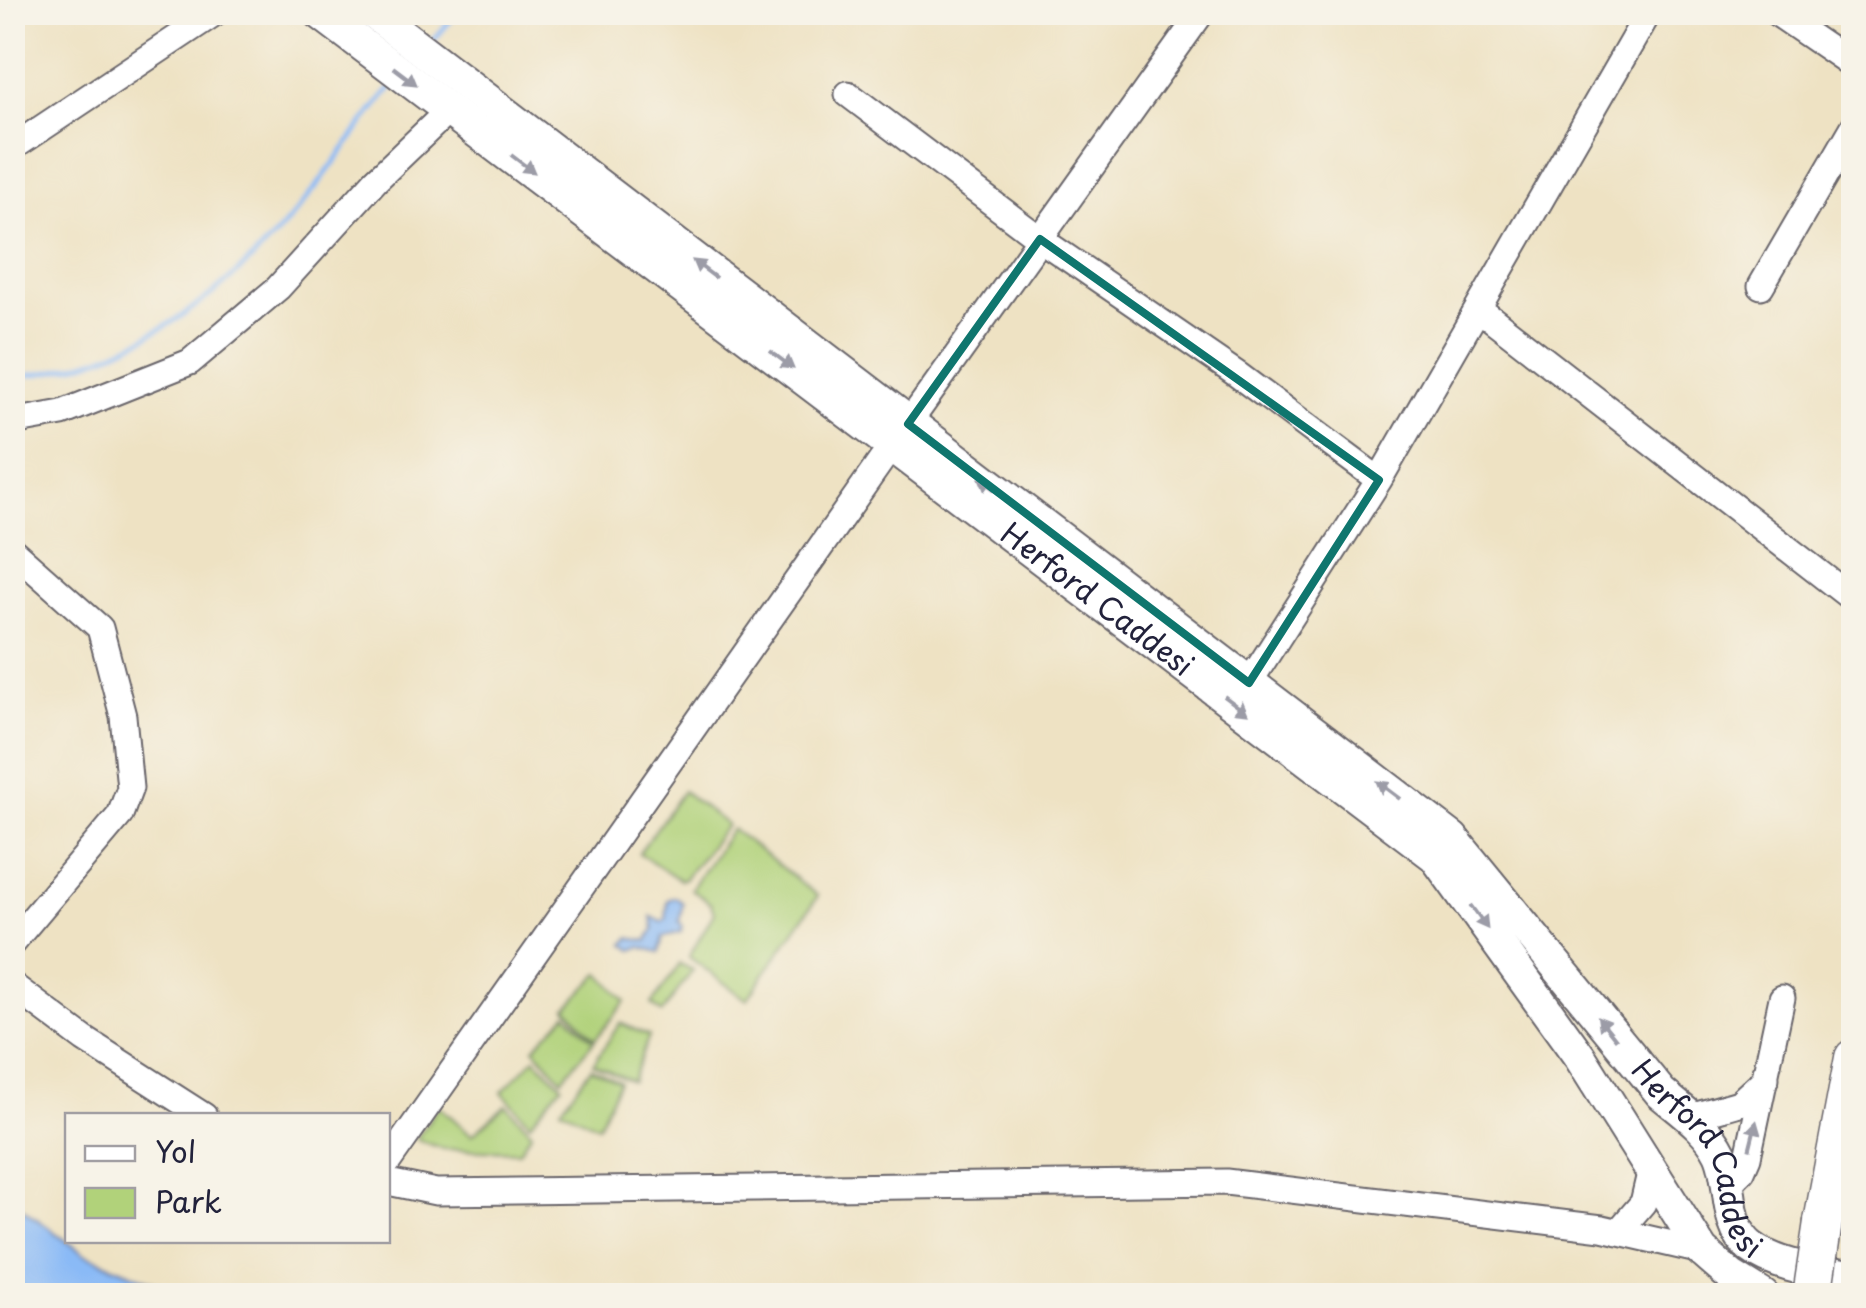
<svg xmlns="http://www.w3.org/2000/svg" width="1866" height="1308" font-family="'Playpen Sans',sans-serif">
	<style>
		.green { fill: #b1d27a; stroke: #6a7a5a; stroke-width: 2.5 }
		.water { fill: #8abaf6; stroke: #566e98; stroke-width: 2.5 }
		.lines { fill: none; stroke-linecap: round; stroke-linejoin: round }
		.stream { stroke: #8abaf6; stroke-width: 5 }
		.minor-casing { stroke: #69656b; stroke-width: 29 }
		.major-casing { stroke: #69656b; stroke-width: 36 }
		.highway-casing { stroke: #69656b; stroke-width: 41 }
		.minor { stroke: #fff; stroke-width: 25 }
		.major { stroke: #fff; stroke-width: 32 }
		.highway { stroke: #fff; stroke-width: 38 }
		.highway-bridge-casing { stroke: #69656b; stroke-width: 41; stroke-linecap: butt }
		.highway-bridge { stroke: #fff; stroke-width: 38 }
		.oneway { fill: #9c9ca7 }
		.marked { fill: none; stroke: #0f766e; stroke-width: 8; stroke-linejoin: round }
		.labels { text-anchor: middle; stroke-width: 9; stroke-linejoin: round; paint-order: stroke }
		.street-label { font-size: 30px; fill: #22223b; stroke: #f7f3e8 }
	</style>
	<rect width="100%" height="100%" fill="#f7f3e8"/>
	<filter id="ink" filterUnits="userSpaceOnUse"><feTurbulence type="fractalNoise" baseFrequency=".01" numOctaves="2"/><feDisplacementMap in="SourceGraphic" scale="20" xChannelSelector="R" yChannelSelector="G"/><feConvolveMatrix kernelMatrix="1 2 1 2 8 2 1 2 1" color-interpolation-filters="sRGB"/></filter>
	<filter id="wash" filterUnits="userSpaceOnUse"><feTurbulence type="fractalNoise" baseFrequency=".0048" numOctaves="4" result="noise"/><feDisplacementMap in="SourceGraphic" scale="40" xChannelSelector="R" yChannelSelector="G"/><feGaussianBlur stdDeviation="2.25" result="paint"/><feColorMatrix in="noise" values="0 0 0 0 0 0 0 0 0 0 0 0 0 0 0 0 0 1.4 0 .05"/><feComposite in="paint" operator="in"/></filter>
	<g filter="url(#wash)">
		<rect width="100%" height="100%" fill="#eee2c3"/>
		<path class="green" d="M683,791L727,825L685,878L680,880L639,853Z
			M732,829L818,896L747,1000L689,957L714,913L711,904L691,889Z
			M680,964L693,970L662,1013L652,1004Z
			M600,973L626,1001L595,1039L567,1008Z
			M567,1014L594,1041L562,1079L534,1048Z
			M620,1023L649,1036L632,1081L593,1064Z
			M535,1058L562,1085L530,1123L502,1092Z
			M591,1068L619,1081L598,1126L561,1108Z
			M506,1105L532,1132L519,1151L443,1149L416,1139L439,1106L472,1135Z"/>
		<path class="water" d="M675,897L683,903L679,922L683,926L681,932L663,937L659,952L640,947L632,950L624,944L630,938L647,941L654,930L652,917L662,922L666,919L668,900Z
			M13,1201L84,1254L185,1295H13Z"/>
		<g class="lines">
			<path class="stream" d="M430,44L458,12
				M12,377C139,368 245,281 319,183C344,151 366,116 393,86"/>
		</g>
	</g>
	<g filter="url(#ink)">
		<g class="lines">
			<defs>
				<path id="minor" d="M1775,12L1854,66
					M848,94L1040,239L1238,375L1379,480
					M12,148L216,12
					M1761,286L1854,126
					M1479,309L1854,600
					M12,422L62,413L190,362L278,288L376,180L449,110
					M908,424L1202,12
					M12,550L100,628L123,716L130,788L120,815L12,943
					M1249,683L1379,480L1649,12
					M12,985L84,1039L204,1116
					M1690,1117L1739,1103L1766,1078
					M388,1162L893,444
					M388,1182L436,1192L1226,1182L1602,1228L1702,1251
					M1727,1186L1742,1171L1748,1157L1782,998
					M1618,1232L1643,1203L1651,1169"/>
				<g id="major">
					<path id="s1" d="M319,12L1435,856L1580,1057L1702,1251L1732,1277L1763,1296"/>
					<path id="s2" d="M372,12L1452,838L1661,1093C1681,1110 1708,1128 1720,1153C1733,1180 1724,1227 1751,1247C1779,1268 1820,1271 1854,1278"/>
				</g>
				<path id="highway" d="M1823,1222L1854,1058"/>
			</defs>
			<use href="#minor" class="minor-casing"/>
			<use href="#major" class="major-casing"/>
			<use href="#highway" class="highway-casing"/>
			<use href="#minor" class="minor"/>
			<use href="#major" class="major"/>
			<use href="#highway" class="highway"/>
			<defs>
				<path id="highway-bridge" d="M1812,1296L1823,1222"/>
			</defs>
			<use href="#highway-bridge" class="highway-bridge-casing"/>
			<use href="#highway-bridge" class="highway-bridge"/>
		</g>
		<defs><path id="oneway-solid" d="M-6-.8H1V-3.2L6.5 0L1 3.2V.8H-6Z" transform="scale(2.5)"/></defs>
		<g class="oneway">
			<use href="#oneway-solid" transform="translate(405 76) rotate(37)"/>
			<use href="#oneway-solid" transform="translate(523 164) rotate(37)"/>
			<use href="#oneway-solid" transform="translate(704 269) rotate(-143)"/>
			<use href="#oneway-solid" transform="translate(782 360) rotate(37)"/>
			<use href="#oneway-solid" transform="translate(991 487) rotate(-143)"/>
			<use href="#oneway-solid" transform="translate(1236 705) rotate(37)"/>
			<use href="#oneway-solid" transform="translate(1388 790) rotate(-143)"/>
			<use href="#oneway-solid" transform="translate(1479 917) rotate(54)"/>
			<use href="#oneway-solid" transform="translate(1607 1028) rotate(-129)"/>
			<use href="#oneway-solid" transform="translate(1753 1135) rotate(-76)"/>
		</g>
	</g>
	<path class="marked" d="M1040,239L1379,480L1249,683L908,424Z"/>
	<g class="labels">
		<g class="street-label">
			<text dy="10" stroke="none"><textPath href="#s1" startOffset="975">Herford Caddesi</textPath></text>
			<text dy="10" stroke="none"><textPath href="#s2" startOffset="1768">Herford Caddesi</textPath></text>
		</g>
	</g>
	<rect width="1866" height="1308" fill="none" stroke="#f7f3e8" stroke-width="50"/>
	<rect x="65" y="1113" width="325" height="130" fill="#f7f3e8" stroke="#a29fa3" stroke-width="2.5"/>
	<rect x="85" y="1146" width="50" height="15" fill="#ffffff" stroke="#a29fa3" stroke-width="2.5"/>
	<text x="155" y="1163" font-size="30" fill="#22223b">Yol</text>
	<rect x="85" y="1188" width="50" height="30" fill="#b1d27a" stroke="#a29fa3" stroke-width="2.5"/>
	<text x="155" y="1213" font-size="30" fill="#22223b">Park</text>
</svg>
